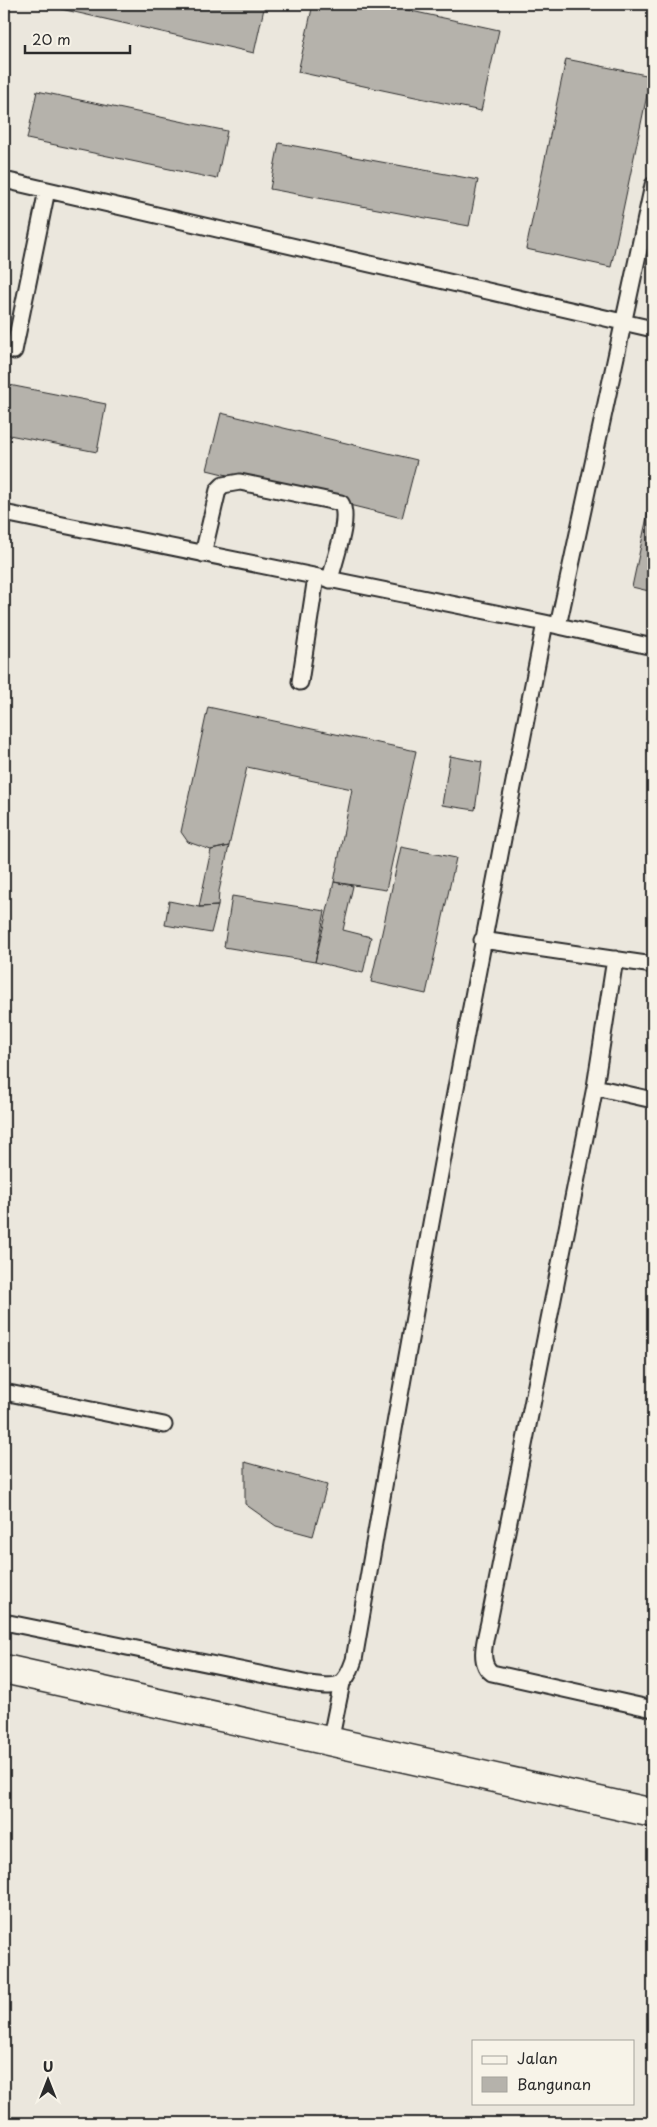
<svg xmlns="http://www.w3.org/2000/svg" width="657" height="2127" font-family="'Playpen Sans',sans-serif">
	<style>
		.building { fill: #b5b2ab; stroke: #2b2b2b }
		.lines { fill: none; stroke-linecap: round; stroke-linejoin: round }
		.lane-casing { stroke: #2b2b2b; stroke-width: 19 }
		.primary-casing { stroke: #2b2b2b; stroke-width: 31 }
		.lane { stroke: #f7f3e8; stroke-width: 15 }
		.primary { stroke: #f7f3e8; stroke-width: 28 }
	</style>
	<rect width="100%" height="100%" fill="#ebe7dd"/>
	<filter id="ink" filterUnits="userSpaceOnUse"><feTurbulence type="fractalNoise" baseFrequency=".02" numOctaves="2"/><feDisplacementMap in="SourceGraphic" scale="10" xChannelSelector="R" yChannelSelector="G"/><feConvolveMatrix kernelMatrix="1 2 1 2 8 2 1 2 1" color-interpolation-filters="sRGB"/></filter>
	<g filter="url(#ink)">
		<path class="building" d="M62,4H265L254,53L61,9Z
			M313,4H379L499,30L481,111L298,72Z
			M566,59L651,76L611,267L526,249Z
			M37,91L227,131L217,179L27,139Z
			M279,143L478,180L469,226L270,189Z
			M4,384L106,404L97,452L4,434Z
			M221,413L417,460L402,518L207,470Z
			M653,489V592L632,587Z
			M208,707L416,751L386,890L334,882L352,789L247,767L229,846L211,850L188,842L181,832Z
			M450,756L482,762L475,810L442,805Z
			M229,846L219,891L218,906L199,907L211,850Z
			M401,847L456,858L426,994L371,982Z
			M334,882L353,886L343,930L371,937L363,973L315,962Z
			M232,896L325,911L315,962L224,947Z
			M169,901L199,907L218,906L211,933L165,925Z
			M245,1462L327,1485L313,1536L276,1526L245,1504Z"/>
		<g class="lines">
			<defs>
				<path id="lane" d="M4,180L653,329
					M14,351L47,190
					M4,513L545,623L653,647
					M203,554L218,490L223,485L240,482L341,503C351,518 334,561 330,580
					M558,626L653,185
					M300,682L316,577
					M482,940L653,965
					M615,959L595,1087L489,1622C486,1637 477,1663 492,1673L653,1709
					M595,1087L653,1100
					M4,1392L164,1425
					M4,1622L309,1684C337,1688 344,1689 354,1660C413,1313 477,968 545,623
					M330,1742L342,1683"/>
				<path id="primary" d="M4,1669L653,1813"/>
			</defs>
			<use href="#lane" class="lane-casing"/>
			<use href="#primary" class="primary-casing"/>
			<use href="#lane" class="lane"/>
			<use href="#primary" class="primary"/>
		</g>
	</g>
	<rect width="657" height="2127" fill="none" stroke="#f7f3e8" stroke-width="20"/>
	<rect x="10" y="10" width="637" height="2107" fill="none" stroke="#2b2b2b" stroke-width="2" filter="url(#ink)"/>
	<rect x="472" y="2040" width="162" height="65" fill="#f7f3e8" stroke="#a5a39c"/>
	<rect x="482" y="2056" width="25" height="8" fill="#f7f3e8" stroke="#a5a39c"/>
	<text x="517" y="2064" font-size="15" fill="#2b2b2b">Jalan</text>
	<rect x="482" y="2077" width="25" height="15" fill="#b5b2ab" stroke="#a5a39c"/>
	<text x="517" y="2090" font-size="15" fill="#2b2b2b">Bangunan</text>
	<g transform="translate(48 2080)" stroke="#f7f3e8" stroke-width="4" paint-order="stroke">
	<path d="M0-4L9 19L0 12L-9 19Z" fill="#2b2b2b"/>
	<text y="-8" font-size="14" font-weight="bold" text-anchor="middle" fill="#2b2b2b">U</text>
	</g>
	<path d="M25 45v8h105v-8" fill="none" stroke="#2b2b2b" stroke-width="2.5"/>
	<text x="32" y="45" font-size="15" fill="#2b2b2b" stroke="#f7f3e8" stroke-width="4" paint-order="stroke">20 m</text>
</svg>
